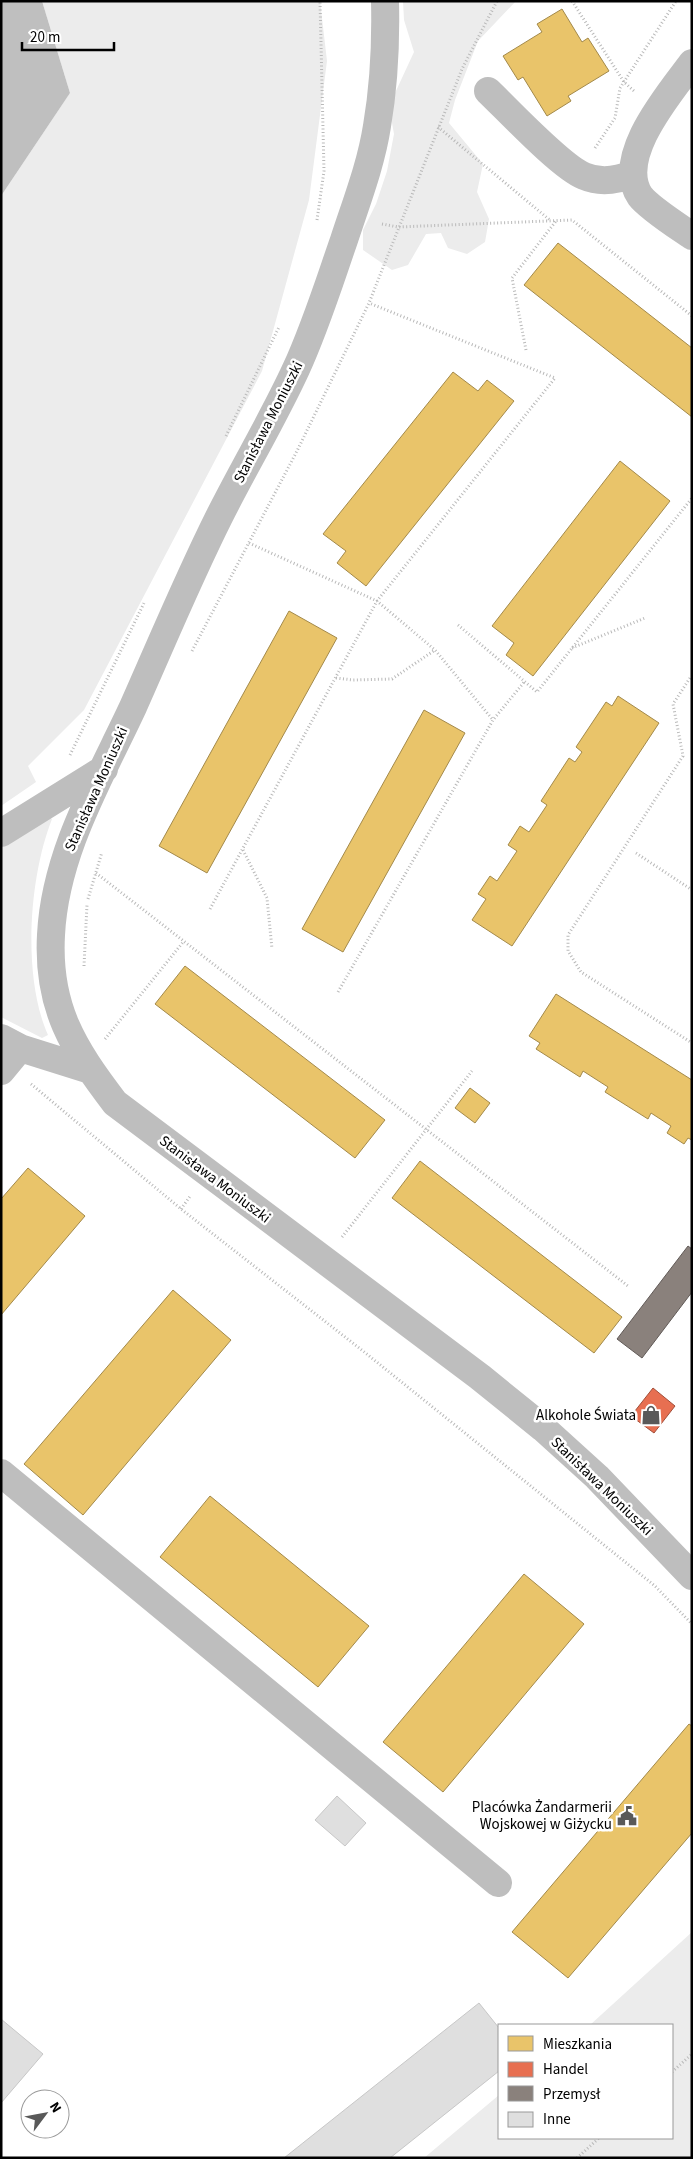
<svg xmlns="http://www.w3.org/2000/svg" width="693" height="2159" font-family="'Source Sans 3',sans-serif">
	<style>
		.green { fill: #ececec }
		.water { fill: #bfbfbf }
		.homes { fill: #e9c46a; stroke: #a3894a }
		.shops { fill: #e76f51; stroke: #a24e39 }
		.industry { fill: #8a817c; stroke: #615a57 }
		.building { fill: #dfdfdf; stroke: #c7c7c7 }
		.lines { fill: none; stroke-linecap: round; stroke-linejoin: round }
		.path { stroke: #b9b9b9; stroke-width: 3; stroke-dasharray: 1 2.5; stroke-linecap: butt }
		.minor { stroke: #bebebe; stroke-width: 28 }
		.labels { text-anchor: middle; stroke-width: 5; stroke-linejoin: round; paint-order: stroke }
		.street-label { font-size: 15px; fill: #000; stroke: #fff }
		.poi-label { font-size: 15px; fill: #000; stroke: #fff; text-anchor: end }
	</style>
	<rect width="100%" height="100%" fill="#fff"/>
	<path class="green" d="M42,1H320L327,61L309,200L262,371L84,710L28,766L36,782L1,806V196L70,93Z
		M403,1H516L478,41L455,100L449,123L483,164L477,192L489,219L485,242L467,254L448,248L441,233L426,234L408,265L392,270L363,250V230L376,204L387,171L394,134L389,106L414,52L404,20Z
		M48,817L52,819C29,877 22,977 48,1035L42,1038L1,1017V848Z
		M692,1932V2158H424L499,2095V2138H672V2025H590Z"/>
	<path class="water" d="M1,1H42L70,93L1,196Z"/>
	<path class="homes" d="M562,9L582,42L588,38L609,71L568,96L571,101L547,116L523,77L518,80L503,56L542,32L537,24Z
		M558,243L692,348V417L524,285Z
		M453,372L478,391L487,380L514,401L366,586L337,563L346,551L323,534Z
		M620,461L670,501L533,676L506,655L514,643L492,626Z
		M289,611L337,638L207,873L159,846Z
		M618,696L659,723L512,946L472,920L486,899L478,894L490,876L497,881L517,851L508,845L520,826L529,832L547,805L541,801L569,758L575,762L582,752L576,747L606,702L612,706Z
		M424,710L465,733L343,952L302,929Z
		M185,966L385,1120L355,1158L155,1004Z
		M556,994L692,1080V1140L688,1138L684,1144L667,1133L671,1126L651,1113L648,1119L605,1092L608,1087L583,1071L580,1077L536,1049L540,1043L529,1036Z
		M470,1088L490,1103L475,1123L455,1108Z
		M420,1161L622,1317L594,1353L392,1198Z
		M28,1168L85,1216L1,1315V1199Z
		M173,1290L231,1340L83,1515L24,1464Z
		M210,1496L369,1626L318,1687L160,1557Z
		M524,1574L584,1624L443,1792L383,1742Z
		M689,1724L692,1726V1833L568,1978L512,1932Z"/>
	<path class="shops" d="M653,1388L675,1406L654,1433L631,1416Z"/>
	<path class="industry" d="M688,1246L692,1249V1292L642,1358L617,1339Z"/>
	<path class="building" d="M337,1796L366,1823L345,1846L315,1820Z
		M479,2003L499,2028V2071L390,2158H284Z
		M1,2019L43,2054L1,2103Z"/>
	<g class="lines">
		<path class="path" d="M572,1L624,82L634,91
			M438,127L551,221
			M595,148L615,118L620,88L676,1
			M317,220L324,171L320,1
			M382,224L398,227L572,220L692,316
			M526,350L512,278L556,221
			M226,436L279,327
			M249,543L377,601L435,650L493,720
			M458,625L537,692L692,498
			M572,648L645,618
			M192,651L297,451L369,303L462,69L497,1
			M336,678L353,680L392,679L435,650
			M690,678L673,704L683,756L568,935V951L581,972L692,1043
			M70,755L145,601
			M243,850L267,898L272,949
			M636,853L692,890
			M96,873L628,1286
			M88,899L102,852
			M210,909L377,601L555,378L369,303
			M84,966L87,905
			M338,992L493,720L525,681
			M105,1039L184,941
			M31,1084L181,1209L363,1351L655,1586L692,1624
			M181,1209L191,1195
			M342,1237L472,1071
			M672,2072L692,2054
			M577,2158L599,2138"/>
		<path class="minor" d="M385,1C386,43 384,85 377,126C371,165 356,203 344,240C329,283 315,328 296,369C273,419 244,467 219,517C188,579 161,644 133,707C99,780 55,853 51,935C47,1007 73,1048 115,1103L480,1377L543,1428L597,1477L692,1576
			M692,63C670,93 614,157 640,196C649,208 679,227 692,236
			M488,91C508,110 561,167 584,176C600,183 618,180 633,174
			M1,833L104,769
			M1,1038L20,1048L90,1070
			M1,1071L20,1048
			M1,1473L498,1883"/>
	</g>
	<defs>
		<symbol id="shop-bare" viewBox="-9 -9 18 18"><path d="M-5-2.5h2.3a2.7 3.5 0 0 1 5.4 0H5L5.5 6h-11ZM-1.5-2.5h3a1.5 2.3 0 0 0-3 0Z" fill="#595959" stroke="#fff" stroke-width="2.5" paint-order="stroke"/></symbol>
		<symbol id="civic-bare" viewBox="-9 -9 18 18"><path d="M-.6-6.5H3V-4.5H.6V-3L4-1V1h2V6H-6V1h2V-1L-.6-3ZM-1.2 2.5V6h2.4V2.5Z" fill="#595959" stroke="#fff" stroke-width="2.5" paint-order="stroke"/></symbol>
	</defs>
	<g fill-rule="evenodd">
		<use href="#shop-bare" x="637" y="1401" width="28" height="28"/>
		<use href="#civic-bare" x="613" y="1802" width="28" height="28"/>
	</g>
	<g class="labels">
		<g class="street-label">
			<text transform="translate(268 422) rotate(-63)" y="5">Stanisława Moniuszki</text>
			<text transform="translate(96 789) rotate(-66)" y="5">Stanisława Moniuszki</text>
			<text transform="translate(215 1179) rotate(37)" y="5">Stanisława Moniuszki</text>
			<text transform="translate(602 1486) rotate(44)" y="5">Stanisława Moniuszki</text>
		</g>
		<g class="poi-label">
			<text x="636" y="1420">Alkohole Świata</text>
			<text x="612" y="1812">Placówka Żandarmerii<tspan x="612" dy="17">Wojskowej w Giżycku</tspan></text>
		</g>
	</g>
	<rect width="693" height="2159" fill="none" stroke="#000000" stroke-width="5"/>
	<rect x="498" y="2024" width="175" height="115" fill="#ffffff" stroke="#999999"/>
	<rect x="508" y="2036" width="25" height="15" fill="#e9c46a" stroke="#999999"/>
	<text x="543" y="2049" font-size="15" fill="#000000">Mieszkania</text>
	<rect x="508" y="2062" width="25" height="15" fill="#e76f51" stroke="#999999"/>
	<text x="543" y="2074" font-size="15" fill="#000000">Handel</text>
	<rect x="508" y="2086" width="25" height="15" fill="#8a817c" stroke="#999999"/>
	<text x="543" y="2099" font-size="15" fill="#000000">Przemysł</text>
	<rect x="508" y="2112" width="25" height="15" fill="#dfdfdf" stroke="#999999"/>
	<text x="543" y="2124" font-size="15" fill="#000000">Inne</text>
	<g transform="translate(45 2114) rotate(58)"><circle r="24" fill="#ffffff" stroke="#999999"/>
	<path d="M0-4L9 19L0 12L-9 19Z" fill="#595959"/>
	<text y="-8" font-size="14" font-weight="bold" text-anchor="middle" fill="#000000">N</text>
	</g>
	<path d="M22 42v8h92v-8" fill="none" stroke="#000000" stroke-width="2.5"/>
	<text x="30" y="42" font-size="15" fill="#000000" stroke="#ffffff" stroke-width="4" paint-order="stroke">20 m</text>
</svg>
